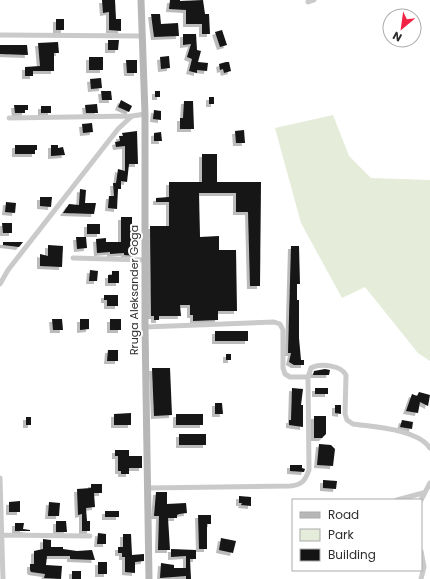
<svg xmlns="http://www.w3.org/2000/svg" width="430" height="579" font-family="Poppins,sans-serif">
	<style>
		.green { fill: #e5ecd9 }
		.building { fill: #141414; filter: url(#shadow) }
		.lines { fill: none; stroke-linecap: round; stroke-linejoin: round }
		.minor { stroke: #cacaca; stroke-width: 5 }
		.secondary { stroke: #b7b7b7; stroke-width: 7 }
		.labels { text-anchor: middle; stroke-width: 4; stroke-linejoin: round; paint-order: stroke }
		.street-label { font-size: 11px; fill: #2d2d2d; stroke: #fff }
	</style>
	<defs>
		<filter id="shadow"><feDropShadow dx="-3" dy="3" stdDeviation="0" flood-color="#0004"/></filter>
	</defs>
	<rect width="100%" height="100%" fill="#fff"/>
	<path class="green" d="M333,115L349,156L371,178L430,180V361L418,353L365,287L342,298L301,223L275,128Z"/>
	<path class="building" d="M102,0H115L116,19H121V31L109,30V12L103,13Z
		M170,0H180V1L203,0L205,14H209L210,34H202V24H186V10L169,9Z
		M151,14H160L161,24L178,23L179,36L154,37Z
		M56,19H64V30H56Z
		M222,30L227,45L220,47L215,32Z
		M183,34H196L197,50L201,51L198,62L208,63L207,71L197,70V73L189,71L192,59L187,57L191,44L183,45Z
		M108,40H119L118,50H108Z
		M58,42L59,53H54V71H33V76H25V67L40,66L38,43Z
		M0,45H27L28,55L0,54Z
		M169,56L170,68L161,69L160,57Z
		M89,57H103V70H89Z
		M126,60H137V73H127Z
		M226,62H229L231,71L224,73L223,69L220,70L219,64Z
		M101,78L102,88L91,89L90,79Z
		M101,91H111L112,100H102Z
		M155,91H160V97H155Z
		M209,97H214V104H209Z
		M121,100L132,106L129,112L118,107Z
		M184,101H193L194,129H180V118H183Z
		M97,104L98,113H86L85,105Z
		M14,105H28V110H25V113H15Z
		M41,106H51V113H41Z
		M154,110L161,111V120L153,119Z
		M92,123L93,132L83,133L82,124Z
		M244,130L245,143H236L235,131Z
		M137,131L138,164H129L127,182L121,181V189H118L117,209L108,208L109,196H114L113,183H116L118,169L125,171V146L116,147L115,142L120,141L119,136H123L122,133Z
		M161,132L162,141H154V133Z
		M15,145H37V150H35V154H15Z
		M51,145H58V148L63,147L65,155L51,156Z
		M202,154H217V182H261L260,286H250L248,212H236V193H199L200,237L219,236V250H236L237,311H218V320L193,321V315H190V305H180L181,316H159V320H154V316H151L150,226H169V202H156V198L169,197V182H202Z
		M80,189L86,190L85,203H96L94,214L63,213L69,204L79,205Z
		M40,197H52L51,207L40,206Z
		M6,202L16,203L15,213L5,212Z
		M121,217H132V230H134V240H136L137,256L124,255V253L110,254V252L97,253L96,239L106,238V242H121Z
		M2,223H12V233H3Z
		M87,224H100V234H87Z
		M76,237H86L87,248L77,249Z
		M3,242H23L19,247L3,245Z
		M48,245L63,246L62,267L40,266V254L48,256Z
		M291,246H299L300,284H297V300H299V338L301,360H304V365H294L289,362L291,353H288Z
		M90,270L98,271L97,281H89Z
		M112,271H119V283H108V275H112Z
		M104,295H118V306H107V300H104Z
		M52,319H62L63,330H53Z
		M80,319H89V329L80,330Z
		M110,319H121V330H110Z
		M215,331H248V341H215Z
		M108,350H118V361H107Z
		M226,354H231V360H226Z
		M152,368H170L172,415L154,416Z
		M325,369L330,370L329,375H313L314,371Z
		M292,388L303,389L301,405H303V427L289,425V420H291Z
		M315,388H328V394H315Z
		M419,392L430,395L428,406L420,402L418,413L406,411L412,394L417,396Z
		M215,403H222L223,414H215Z
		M335,405H341V414L335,413Z
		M131,413V425H114V414Z
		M176,414H203V425H176Z
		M314,416H326V434L322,438H314Z
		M26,417H31V425H26Z
		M402,420L413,422L412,429L400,427Z
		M179,434H206V445H179Z
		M319,444L331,445L335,449L333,466L317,465Z
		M115,450H129V456H142V468H129V474H121V471H118V456H115Z
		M290,465H302V468L305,469L304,472L290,471Z
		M323,480L337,481L336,489L323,488Z
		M91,484H102V493H94L95,507L86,508L87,521H90V531H82V514L78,515L77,489L91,488Z
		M156,492H167V504L186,503L187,513L179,514L177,515V518H168L170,550H158L159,516H154Z
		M239,496L251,497V506L241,505L242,503H239Z
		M20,501V512H9V502Z
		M49,502L60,503L59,516H48Z
		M105,511H119V517H105Z
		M198,515H211V524H207V549H199Z
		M56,521H66L67,532H56Z
		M15,523H24L23,529L30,530V531H15Z
		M98,533L106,534V544H97Z
		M123,534H131L132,555L144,554V561L135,562V573L125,572V557H122V553H118V547H123Z
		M221,538L236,541L233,553L219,550Z
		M43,539L51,540V547H63V549L77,551L92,550L95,560L70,559V556H47L46,565L62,566L61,579L44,578L45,574L31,572L30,570V564H34V551L43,549Z
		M171,549L196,550V559H190L191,579H186V576L160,578L161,563L174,565V568H186V556L171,557Z
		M98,562H107V574H98Z
		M72,571H81V579H72Z"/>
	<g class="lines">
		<path class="minor" d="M308,2L314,0
			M0,35L143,36
			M9,118L132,116
			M73,258L145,260
			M0,284L8,270L118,129L132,116L145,114
			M145,327L274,322L280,324L283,330V368L285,374L290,377H308
			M0,478L3,579
			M148,488L290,486C302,485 305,481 309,470L308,377L311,368C320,363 341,365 346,375L345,414L347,420L353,424C374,427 417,429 430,448
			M397,500L423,493
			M421,500L430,483
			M1,535L90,536
			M421,551L424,567L421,579"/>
		<path class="secondary" d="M141,0L145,114V327L149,579"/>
	</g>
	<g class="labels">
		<g class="street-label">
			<text transform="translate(134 290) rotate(-90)" y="4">Rruga Aleksander Goga</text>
		</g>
	</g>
	<rect x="292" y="499" width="130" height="72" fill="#ffffff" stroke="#ababab"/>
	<rect x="300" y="512" width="20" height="6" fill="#b7b7b7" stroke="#ababab"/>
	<text x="328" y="519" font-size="12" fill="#2d2d2d">Road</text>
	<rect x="300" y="529" width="20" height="12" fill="#e5ecd9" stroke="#ababab"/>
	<text x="328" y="539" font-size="12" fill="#2d2d2d">Park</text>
	<rect x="300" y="549" width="20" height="12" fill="#141414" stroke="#ababab"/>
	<text x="328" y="559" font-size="12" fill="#2d2d2d">Building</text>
	<g transform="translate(402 28) rotate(209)"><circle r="19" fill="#ffffff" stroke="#ababab"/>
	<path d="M0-3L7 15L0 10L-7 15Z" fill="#f22246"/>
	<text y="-6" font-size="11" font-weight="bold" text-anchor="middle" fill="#2d2d2d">N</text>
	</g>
</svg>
